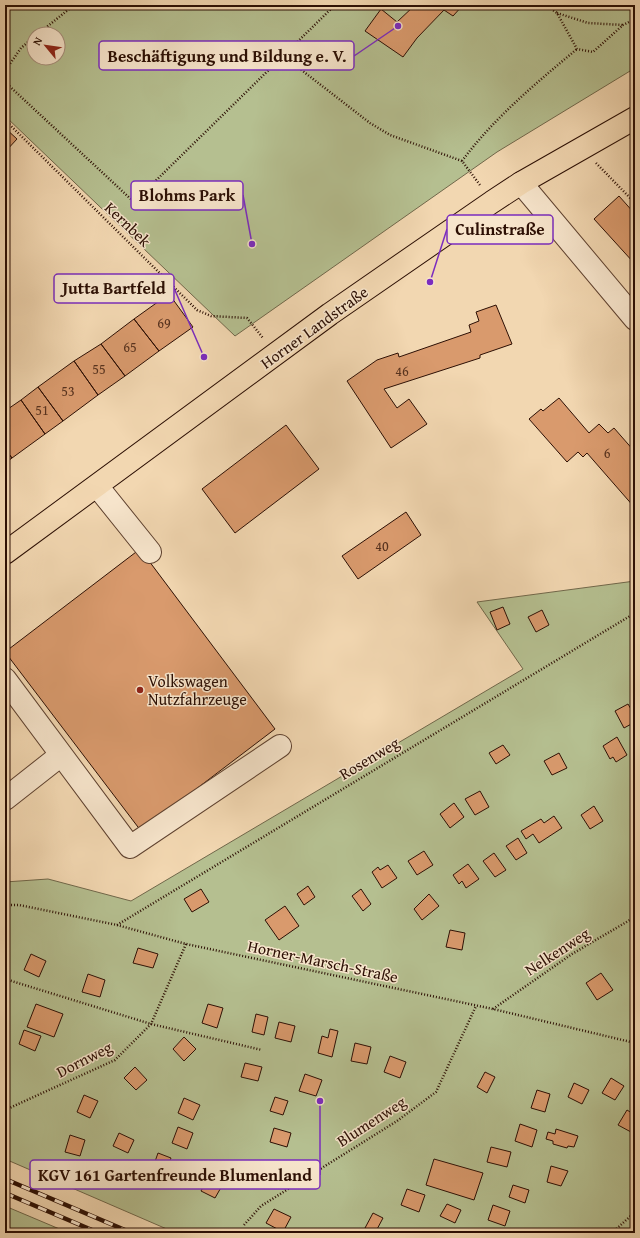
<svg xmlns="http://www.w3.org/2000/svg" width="640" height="1238" font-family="'Gentium Book Plus',serif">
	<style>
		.green { fill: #b5bf90; stroke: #70674a; fill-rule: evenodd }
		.building { fill: #d99a6d; stroke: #2c0f04 }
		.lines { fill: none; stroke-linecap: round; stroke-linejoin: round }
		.minor-casing { stroke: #5e412f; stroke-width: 24 }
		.major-casing { stroke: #2c0f04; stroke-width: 24 }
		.path { stroke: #2c0f04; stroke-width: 2.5; stroke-dasharray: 1 2; stroke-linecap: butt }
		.minor { stroke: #f7e5cc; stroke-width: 22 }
		.major { stroke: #f2d7b1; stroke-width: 22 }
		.rail-casing { stroke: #2c0f04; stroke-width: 4.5 }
		.rail { stroke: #f7e5cc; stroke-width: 3; stroke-dasharray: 9; stroke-linecap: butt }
		.poi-dot { fill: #8f2418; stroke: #f7e5cc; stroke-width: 1.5 }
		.labels { text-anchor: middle; stroke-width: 3; stroke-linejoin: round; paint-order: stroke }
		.number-label { font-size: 14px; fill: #57321e }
		.street-label { font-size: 16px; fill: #2c0f04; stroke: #f7e5cc }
		.poi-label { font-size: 16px; fill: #2c0f04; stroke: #f7e5cc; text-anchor: start }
		.leader { fill: none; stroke: #7b2cbf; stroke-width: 1.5 }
		.callout-dot { fill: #7b2cbf; stroke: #f7e5cc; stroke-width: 1.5 }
		.callout { fill: #f7e5cc; stroke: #7b2cbf; stroke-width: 1.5 }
		.callout-label { font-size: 17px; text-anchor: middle; font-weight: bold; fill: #2c0f04 }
	</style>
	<rect width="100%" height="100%" fill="#f2d7b1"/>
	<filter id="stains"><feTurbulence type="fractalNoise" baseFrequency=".005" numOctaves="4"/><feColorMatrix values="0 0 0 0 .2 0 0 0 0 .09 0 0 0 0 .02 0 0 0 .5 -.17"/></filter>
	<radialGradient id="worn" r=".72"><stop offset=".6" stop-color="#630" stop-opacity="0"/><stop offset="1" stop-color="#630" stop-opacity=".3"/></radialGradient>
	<path class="green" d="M12,5H635V68L497,152L235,336L5,116V17ZM34,34H58V58H34Z
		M635,581V1233H176L5,1159V882L48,879L131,901L523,669L477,602Z
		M5,1206L69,1233H5Z"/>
	<path class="building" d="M415,5H463L453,16L444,10L417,38L403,57L365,31L381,9L397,22Z
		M5,128L17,139L5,152Z
		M619,196L635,214L634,263L594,219Z
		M169,294L193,327L159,351L134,319Z
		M496,305L512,344L480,355V358L384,389L397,408L409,399L427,424L391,448L347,381L377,360L398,353L399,357L471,332L469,325L479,321L476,312Z
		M134,319L159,351L125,376L101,344Z
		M101,344L125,376L98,395L74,361Z
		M74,361L98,395L63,421L38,387Z
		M38,387L63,421L45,434L21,400Z
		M559,398L589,433L599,424L608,433L614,428L635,452V508L587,453L583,457L578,452L567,462L529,419L541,409L543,411Z
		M21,400L45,434L12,458L5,449V411Z
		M286,425L319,469L235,533L202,489Z
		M5,449L12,458L5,463Z
		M406,512L421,535L358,579L342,556Z
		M140,549L275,729L141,831L5,652Z
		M503,607L510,624L497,630L490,612Z
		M542,610L549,625L536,632L528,617Z
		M628,704L635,716V722L624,728L615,711Z
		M617,737L627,755L616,762L613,757L610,759L603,746Z
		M503,745L510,755L496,764L489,753Z
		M559,753L567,768L552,775L544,761Z
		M480,791L489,807L475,815L465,799Z
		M454,803L464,817L450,828L440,814Z
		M594,806L603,821L590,829L581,815Z
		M554,816L562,828L539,843L533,834L526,839L521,831L541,819L544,823Z
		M518,838L527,853L516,860L506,846Z
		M424,851L433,865L417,875L408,861Z
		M494,853L506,870L495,877L483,861Z
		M468,864L479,879L466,888L462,881L459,884L453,875Z
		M388,865L397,878L382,888L372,872L378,867L380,870Z
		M308,886L315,897L304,905L297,894Z
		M201,889L209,902L192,912L184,899Z
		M361,889L371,904L363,911L352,896Z
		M429,894L439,906L422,920L414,909Z
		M285,906L299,926L279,940L265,920Z
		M450,930L465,933L462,950L446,947Z
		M138,948L158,954L153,968L133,963Z
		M31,954L46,961L39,977L24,970Z
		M601,973L613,990L597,1000L586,983Z
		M88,974L105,980L100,997L82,992Z
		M36,1004L63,1014L54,1037L27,1027Z
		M208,1004L223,1008L217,1028L202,1023Z
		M256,1014L268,1017L264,1035L252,1032Z
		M279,1022L295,1026L291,1042L275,1038Z
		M330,1029L338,1031L332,1057L318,1053L322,1036L328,1038Z
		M24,1030L41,1036L35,1051L19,1044Z
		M184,1037L196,1049L184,1061L173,1049Z
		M355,1043L371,1047L367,1064L351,1061Z
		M390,1056L406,1062L400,1078L384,1072Z
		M245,1063L262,1067L258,1081L241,1077Z
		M135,1067L147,1080L136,1090L124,1078Z
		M485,1072L495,1077L487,1093L477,1087Z
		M305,1074L322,1080L316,1096L299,1091Z
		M611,1078L624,1086L615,1100L602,1093Z
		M574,1083L589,1090L582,1104L568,1097Z
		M537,1090L550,1094L545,1112L531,1108Z
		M84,1095L98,1101L90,1118L77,1112Z
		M275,1097L288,1101L283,1115L270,1111Z
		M184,1098L200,1105L193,1120L178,1113Z
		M627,1110L635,1115V1125L631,1132L618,1125Z
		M520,1124L537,1130L532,1147L515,1141Z
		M178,1127L193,1133L187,1149L172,1143Z
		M274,1128L291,1133L287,1147L270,1142Z
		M556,1129L578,1136L574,1147L568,1146L567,1148L553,1144V1141L546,1139L548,1132L555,1134Z
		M119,1133L134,1140L128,1153L113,1146Z
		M70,1135L85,1140L80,1156L65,1152Z
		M491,1147L511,1152L507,1167L487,1162Z
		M158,1153L171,1158L164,1175L152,1170Z
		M434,1159L483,1173L474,1200L426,1185Z
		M551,1166L568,1171L561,1186L547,1182Z
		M209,1176L223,1184L215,1198L201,1191Z
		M513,1185L529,1190L525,1203L509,1197Z
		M407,1189L425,1195L419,1212L401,1205Z
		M447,1204L461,1210L455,1223L440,1216Z
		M493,1205L510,1211L505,1226L488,1220Z
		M274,1209L291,1217L283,1232L266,1223Z
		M373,1213L383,1218L375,1233L365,1228Z"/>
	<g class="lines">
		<defs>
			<path id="minor" d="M521,183L635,319
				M97,486L150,552
				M5,679L130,847L280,746
				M5,799L61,755"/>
			<path id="major" d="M5,553L330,314L492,202L521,183L635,118"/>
		</defs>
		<use href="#minor" class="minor-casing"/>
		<use href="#major" class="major-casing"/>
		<path class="path" d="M546,5L557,13L577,49L593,52L623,25L635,19
			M557,13L588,23L623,25
			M38,34L74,5
			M282,55L370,123L390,135L462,161L480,185
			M5,71L21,48L34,37
			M5,82L134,202L335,5
			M5,120L197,310L211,316L247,318L263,338
			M462,161C494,118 536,83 577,49
			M596,163L635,203
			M5,905H19L117,925L186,944L493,1009L635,1043
			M117,925L635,613
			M5,979L151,1024L262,1050
			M493,1009L572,954L635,917
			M5,1110L115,1060L151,1024L186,944
			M244,1225L261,1206L397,1121L436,1092L476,1006
			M612,1233L635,1212"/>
		<use href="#minor" class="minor"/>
		<use href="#major" class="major"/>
		<defs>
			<path id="rail" d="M5,1179L132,1233
				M5,1193L99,1233"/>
		</defs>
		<use href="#rail" class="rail-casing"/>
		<use href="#rail" class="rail"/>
	</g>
	<circle class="poi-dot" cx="140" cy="690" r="4"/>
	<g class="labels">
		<g class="number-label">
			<text x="164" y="328">69</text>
			<text x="130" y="352">65</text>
			<text x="99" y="374">55</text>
			<text x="402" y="376">46</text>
			<text x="68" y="396">53</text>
			<text x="42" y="415">51</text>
			<text x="607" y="458">6</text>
			<text x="382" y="551">40</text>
		</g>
		<g class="street-label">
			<text transform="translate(128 224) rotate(44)" y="6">Kernbek</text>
			<text transform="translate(314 327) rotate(-36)" y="6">Horner Landstraße</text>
			<text transform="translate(369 758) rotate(-31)" y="6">Rosenweg</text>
			<text transform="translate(557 951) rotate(-33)" y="6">Nelkenweg</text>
			<text transform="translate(323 961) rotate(12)" y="6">Horner-Marsch-Straße</text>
			<text transform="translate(84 1059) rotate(-27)" y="6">Dornweg</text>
			<text transform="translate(371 1121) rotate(-33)" y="6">Blumenweg</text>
		</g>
		<g class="poi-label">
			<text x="148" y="687">Volkswagen<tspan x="148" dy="18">Nutzfahrzeuge</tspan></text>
		</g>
	</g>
	<path class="leader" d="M398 26L354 56M252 244L243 195M430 282L447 229M204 357L174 288M320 1101L320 1175"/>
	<g class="callout-dot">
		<circle cx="398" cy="26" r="4"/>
		<circle cx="252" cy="244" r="4"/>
		<circle cx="430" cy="282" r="4"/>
		<circle cx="204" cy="357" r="4"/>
		<circle cx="320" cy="1101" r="4"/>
	</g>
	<g class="callout">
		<rect x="99" y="41" width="255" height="29" rx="4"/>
		<rect x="131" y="181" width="112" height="29" rx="4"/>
		<rect x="447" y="215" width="106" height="29" rx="4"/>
		<rect x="54" y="274" width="120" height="29" rx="4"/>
		<rect x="30" y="1160" width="290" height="29" rx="4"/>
	</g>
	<g class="callout-label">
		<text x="227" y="62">Beschäftigung und Bildung e. V.</text>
		<text x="187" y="201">Blohms Park</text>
		<text x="500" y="235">Culinstraße</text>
		<text x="114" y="294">Jutta Bartfeld</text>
		<text x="175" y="1181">KGV 161 Gartenfreunde Blumenland</text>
	</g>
	<rect width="640" height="1238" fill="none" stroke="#f2d7b1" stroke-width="20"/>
	<rect x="6" y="6" width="628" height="1226" fill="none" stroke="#2c0f04" stroke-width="2"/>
	<rect x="10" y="10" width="620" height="1218" fill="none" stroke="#2c0f04"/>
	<g transform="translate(46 46) rotate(299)"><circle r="19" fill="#f7e5cc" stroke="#a68f7c"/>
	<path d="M0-3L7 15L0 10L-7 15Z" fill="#8f2418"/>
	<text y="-6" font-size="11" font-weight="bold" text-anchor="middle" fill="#2c0f04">N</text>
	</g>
	<rect width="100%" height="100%" filter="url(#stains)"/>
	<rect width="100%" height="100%" fill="url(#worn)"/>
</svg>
